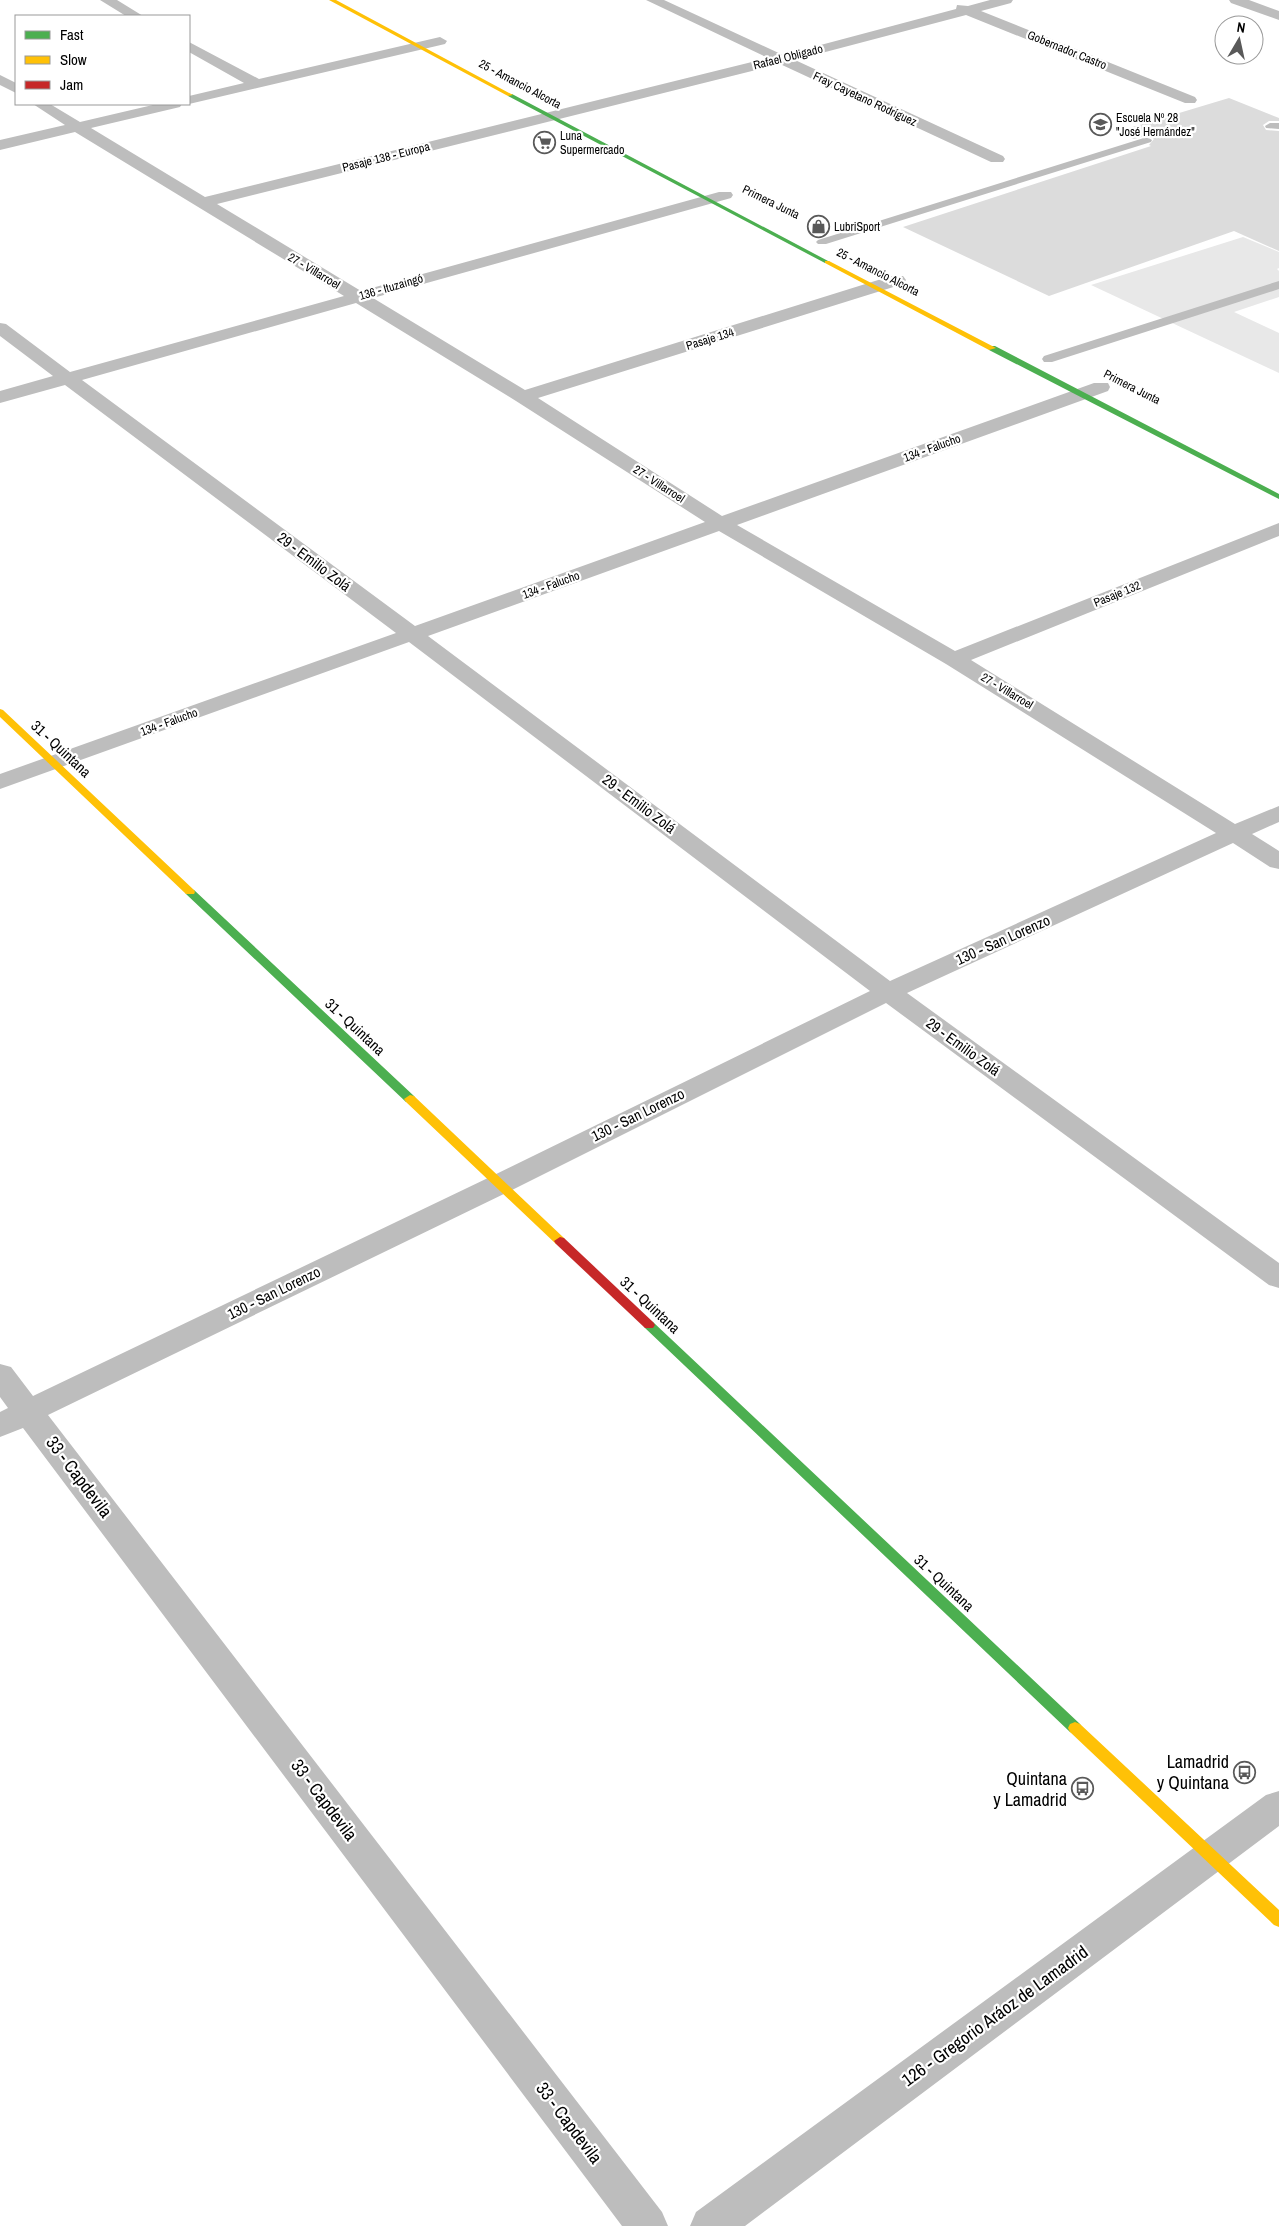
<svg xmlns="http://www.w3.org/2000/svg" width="1279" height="2226" font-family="'Archivo Narrow',sans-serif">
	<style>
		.green { fill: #e8e8e8 }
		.building { fill: #dcdcdc }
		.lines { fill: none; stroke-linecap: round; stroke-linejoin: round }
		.lane { fill: #bdbdbd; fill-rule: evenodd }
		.street { fill: #bdbdbd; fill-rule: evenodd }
		.fast { fill: #4caf50; fill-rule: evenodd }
		.slow { fill: #ffc107; fill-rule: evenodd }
		.jam { fill: #c62828; fill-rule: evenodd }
		.labels { text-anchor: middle; stroke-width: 4.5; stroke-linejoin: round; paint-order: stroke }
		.far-street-label { font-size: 12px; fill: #000; stroke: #fff }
		.far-poi-label { font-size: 12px; fill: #000; stroke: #fff; text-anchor: start }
		.street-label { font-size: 15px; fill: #000; stroke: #fff }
		.near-street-label { font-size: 18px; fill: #000; stroke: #fff }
		.near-poi-label { font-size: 18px; fill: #000; stroke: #fff; text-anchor: end }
	</style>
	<rect width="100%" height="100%" fill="#fff"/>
	<path class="green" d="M1243,237L1279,252V268L1277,269L1279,271V297L1234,312L1279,333V373L1091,285Z"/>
	<path class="building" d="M1229,98L1279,118V121H1269L1263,125L1266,130L1279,131V251L1234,231L1049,296L903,227L1151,146L1149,145L1154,139L1148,135L1134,139L1116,132Z"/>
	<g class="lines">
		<path class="lane" d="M1270,123H1279V129L1266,128L1265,126Z
			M1147,137L1152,140L1151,142L826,244H818L816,242L818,240Z
			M1279,281V289L1052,362H1044L1042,359L1044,356Z"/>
		<path class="street" d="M100,0H117L143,16H126Z
			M646,0H664L783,55L956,9L957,5L968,6L990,0H1013L1011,3L981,11L1195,97L1197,100L1195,103H1185L966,15L795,60L1003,156L1005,159L1003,162H991L780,64L217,204L361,291L719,192H731L733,195L731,198L373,298L525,390L891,276H903L906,280L903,284L538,398L722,516L1094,383H1108L1110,387L1108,391L737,525L955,651L1279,523V536L971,660L1235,824L1279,806V822L1252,834L1279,851V869L1270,867L1233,843L907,993L1279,1263V1288L1269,1285L886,1003L510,1191L48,1415L662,2212L668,2226H622L23,1428L0,1437V1412L8,1408L0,1397V1364L11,1367L33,1396L490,1177L870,991L409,642L0,789V774L396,633L65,385L0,403V391L53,376L0,336V323L6,324L70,372L344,296L75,132L0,150V140L65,125L33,104H50L80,122L157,104H182L180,107L91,128L205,197L768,58ZM356,303L516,401L705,522L415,626L82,380ZM719,531L946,664L1216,833L890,981L428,636Z
			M1229,0H1249L1279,11V20L1231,3Z
			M440,37L447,41L445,44L189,104H186H189V96L244,83L189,52V42L259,79Z
			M0,75L16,83V93L0,85Z
			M1279,1791V1826L745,2226H690L696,2212L1266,1795Z"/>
		<path class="fast" d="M508,94H512L830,262L825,263L508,96Z
			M989,346H995L1279,494V499L989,350Z
			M190,889L194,890L414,1096L416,1099L414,1102H406L186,894L185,892L186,890Z
			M649,1321L653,1322L1080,1724L1082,1728L1080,1732L1075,1734L1070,1732L645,1328L643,1325L645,1322Z"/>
		<path class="slow" d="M329,0H336L513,95L508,96Z
			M825,261H829L996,348L989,350L825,263Z
			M0,709L3,710L194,890L195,892L194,894H186L0,717Z
			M410,1095L414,1096L564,1238L566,1241L564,1244H556L406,1102L404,1099Z
			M1075,1722L1080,1724L1279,1910V1927L1274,1925L1070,1732L1068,1728L1070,1724Z"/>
		<path class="jam" d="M560,1237L564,1238L653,1322L655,1325L653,1328H645L556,1244L554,1241Z"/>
	</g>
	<defs>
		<symbol id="school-ring" viewBox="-11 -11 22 22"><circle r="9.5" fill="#fff" stroke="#595959" stroke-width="1.5"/><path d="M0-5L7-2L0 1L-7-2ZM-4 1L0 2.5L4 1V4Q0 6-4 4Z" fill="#595959"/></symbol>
		<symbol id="supermarket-ring" viewBox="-11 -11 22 22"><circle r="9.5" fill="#fff" stroke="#595959" stroke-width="1.5"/><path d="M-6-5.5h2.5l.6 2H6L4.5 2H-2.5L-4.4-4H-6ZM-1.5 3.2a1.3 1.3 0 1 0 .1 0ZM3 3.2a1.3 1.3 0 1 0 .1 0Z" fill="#595959"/></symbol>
		<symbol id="shop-ring" viewBox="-11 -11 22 22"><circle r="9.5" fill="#fff" stroke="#595959" stroke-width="1.5"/><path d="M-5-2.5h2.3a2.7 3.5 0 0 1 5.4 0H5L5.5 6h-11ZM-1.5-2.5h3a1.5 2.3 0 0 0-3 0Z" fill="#595959"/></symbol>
		<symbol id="bus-ring" viewBox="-11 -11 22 22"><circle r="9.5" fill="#fff" stroke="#595959" stroke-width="1.5"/><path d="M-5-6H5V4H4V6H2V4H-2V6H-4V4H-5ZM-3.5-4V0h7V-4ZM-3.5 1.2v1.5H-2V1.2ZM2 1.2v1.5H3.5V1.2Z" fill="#595959"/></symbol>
	</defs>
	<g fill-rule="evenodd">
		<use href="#school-ring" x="1088" y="112" width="25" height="25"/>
		<use href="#supermarket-ring" x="532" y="130" width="25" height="25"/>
		<use href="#shop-ring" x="806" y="214" width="25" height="25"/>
		<use href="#bus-ring" x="1232" y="1760" width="25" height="25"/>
		<use href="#bus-ring" x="1070" y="1776" width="25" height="25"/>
	</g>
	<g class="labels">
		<g class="far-street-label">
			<text transform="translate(1067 50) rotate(22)" y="4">Gobernador Castro</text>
			<text transform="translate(788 57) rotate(-14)" y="4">Rafael Obligado</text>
			<text transform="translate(520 84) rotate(28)" y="4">25 - Amancio Alcorta</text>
			<text transform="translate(865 99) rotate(25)" y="4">Fray Cayetano Rodríguez</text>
			<text transform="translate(386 157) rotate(-14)" y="4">Pasaje 138 - Europa</text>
			<text transform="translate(771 202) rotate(26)" y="4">Primera Junta</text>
			<text transform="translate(314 271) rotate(31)" y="4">27 - Villarroel</text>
			<text transform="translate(878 272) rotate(27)" y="4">25 - Amancio Alcorta</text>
			<text transform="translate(391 287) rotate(-16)" y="4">136 - Ituzaingó</text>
			<text transform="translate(710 339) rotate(-17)" y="4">Pasaje 134</text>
			<text transform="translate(1132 387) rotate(27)" y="4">Primera Junta</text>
			<text transform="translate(932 448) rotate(-20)" y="4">134 - Falucho</text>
			<text transform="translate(659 484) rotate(33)" y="4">27 - Villarroel</text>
			<text transform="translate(551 585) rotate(-20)" y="4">134 - Falucho</text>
			<text transform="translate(1117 594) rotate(-22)" y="4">Pasaje 132</text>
			<text transform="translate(1007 691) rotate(31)" y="4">27 - Villarroel</text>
			<text transform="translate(169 722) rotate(-20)" y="4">134 - Falucho</text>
		</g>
		<g class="far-poi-label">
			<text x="1116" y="122">Escuela Nº 28<tspan x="1116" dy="14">"José Hernández"</tspan></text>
			<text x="560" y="140">Luna<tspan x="560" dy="14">Supermercado</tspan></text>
			<text x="834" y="231">LubriSport</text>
		</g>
		<g class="street-label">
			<text transform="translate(314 562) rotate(37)" y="5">29 - Emilio Zolá</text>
			<text transform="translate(61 749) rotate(43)" y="5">31 - Quintana</text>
			<text transform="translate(639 804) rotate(37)" y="5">29 - Emilio Zolá</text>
			<text transform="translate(1003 940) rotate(-24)" y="5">130 - San Lorenzo</text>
			<text transform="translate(355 1027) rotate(43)" y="5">31 - Quintana</text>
			<text transform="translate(963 1047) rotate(36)" y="5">29 - Emilio Zolá</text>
			<text transform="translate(638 1115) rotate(-26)" y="5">130 - San Lorenzo</text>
			<text transform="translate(274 1293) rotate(-26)" y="5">130 - San Lorenzo</text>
			<text transform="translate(650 1305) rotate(43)" y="5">31 - Quintana</text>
			<text transform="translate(944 1583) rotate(43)" y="5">31 - Quintana</text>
		</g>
		<g class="near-street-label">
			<text transform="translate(79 1477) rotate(53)" y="6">33 - Capdevila</text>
			<text transform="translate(324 1800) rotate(53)" y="6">33 - Capdevila</text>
			<text transform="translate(995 2016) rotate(-36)" y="6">126 - Gregorio Aráoz de Lamadrid</text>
			<text transform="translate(569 2123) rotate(53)" y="6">33 - Capdevila</text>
		</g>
		<g class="near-poi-label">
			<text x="1229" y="1768">Lamadrid<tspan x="1229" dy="21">y Quintana</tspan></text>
			<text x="1067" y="1785">Quintana<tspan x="1067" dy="21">y Lamadrid</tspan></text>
		</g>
	</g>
	<rect x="15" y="15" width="175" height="90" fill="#ffffff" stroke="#999999"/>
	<rect x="25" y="31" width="25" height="8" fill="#4caf50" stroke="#999999"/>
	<text x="60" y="40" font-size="15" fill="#000000">Fast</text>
	<rect x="25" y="56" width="25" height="8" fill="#ffc107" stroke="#999999"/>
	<text x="60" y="65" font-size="15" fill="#000000">Slow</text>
	<rect x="25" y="81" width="25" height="8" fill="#c62828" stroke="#999999"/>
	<text x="60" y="90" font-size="15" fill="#000000">Jam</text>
	<g transform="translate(1239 40) rotate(9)"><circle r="24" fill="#ffffff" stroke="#999999"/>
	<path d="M0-4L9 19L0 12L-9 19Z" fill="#595959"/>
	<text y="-8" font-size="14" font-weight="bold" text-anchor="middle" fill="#000000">N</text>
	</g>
</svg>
